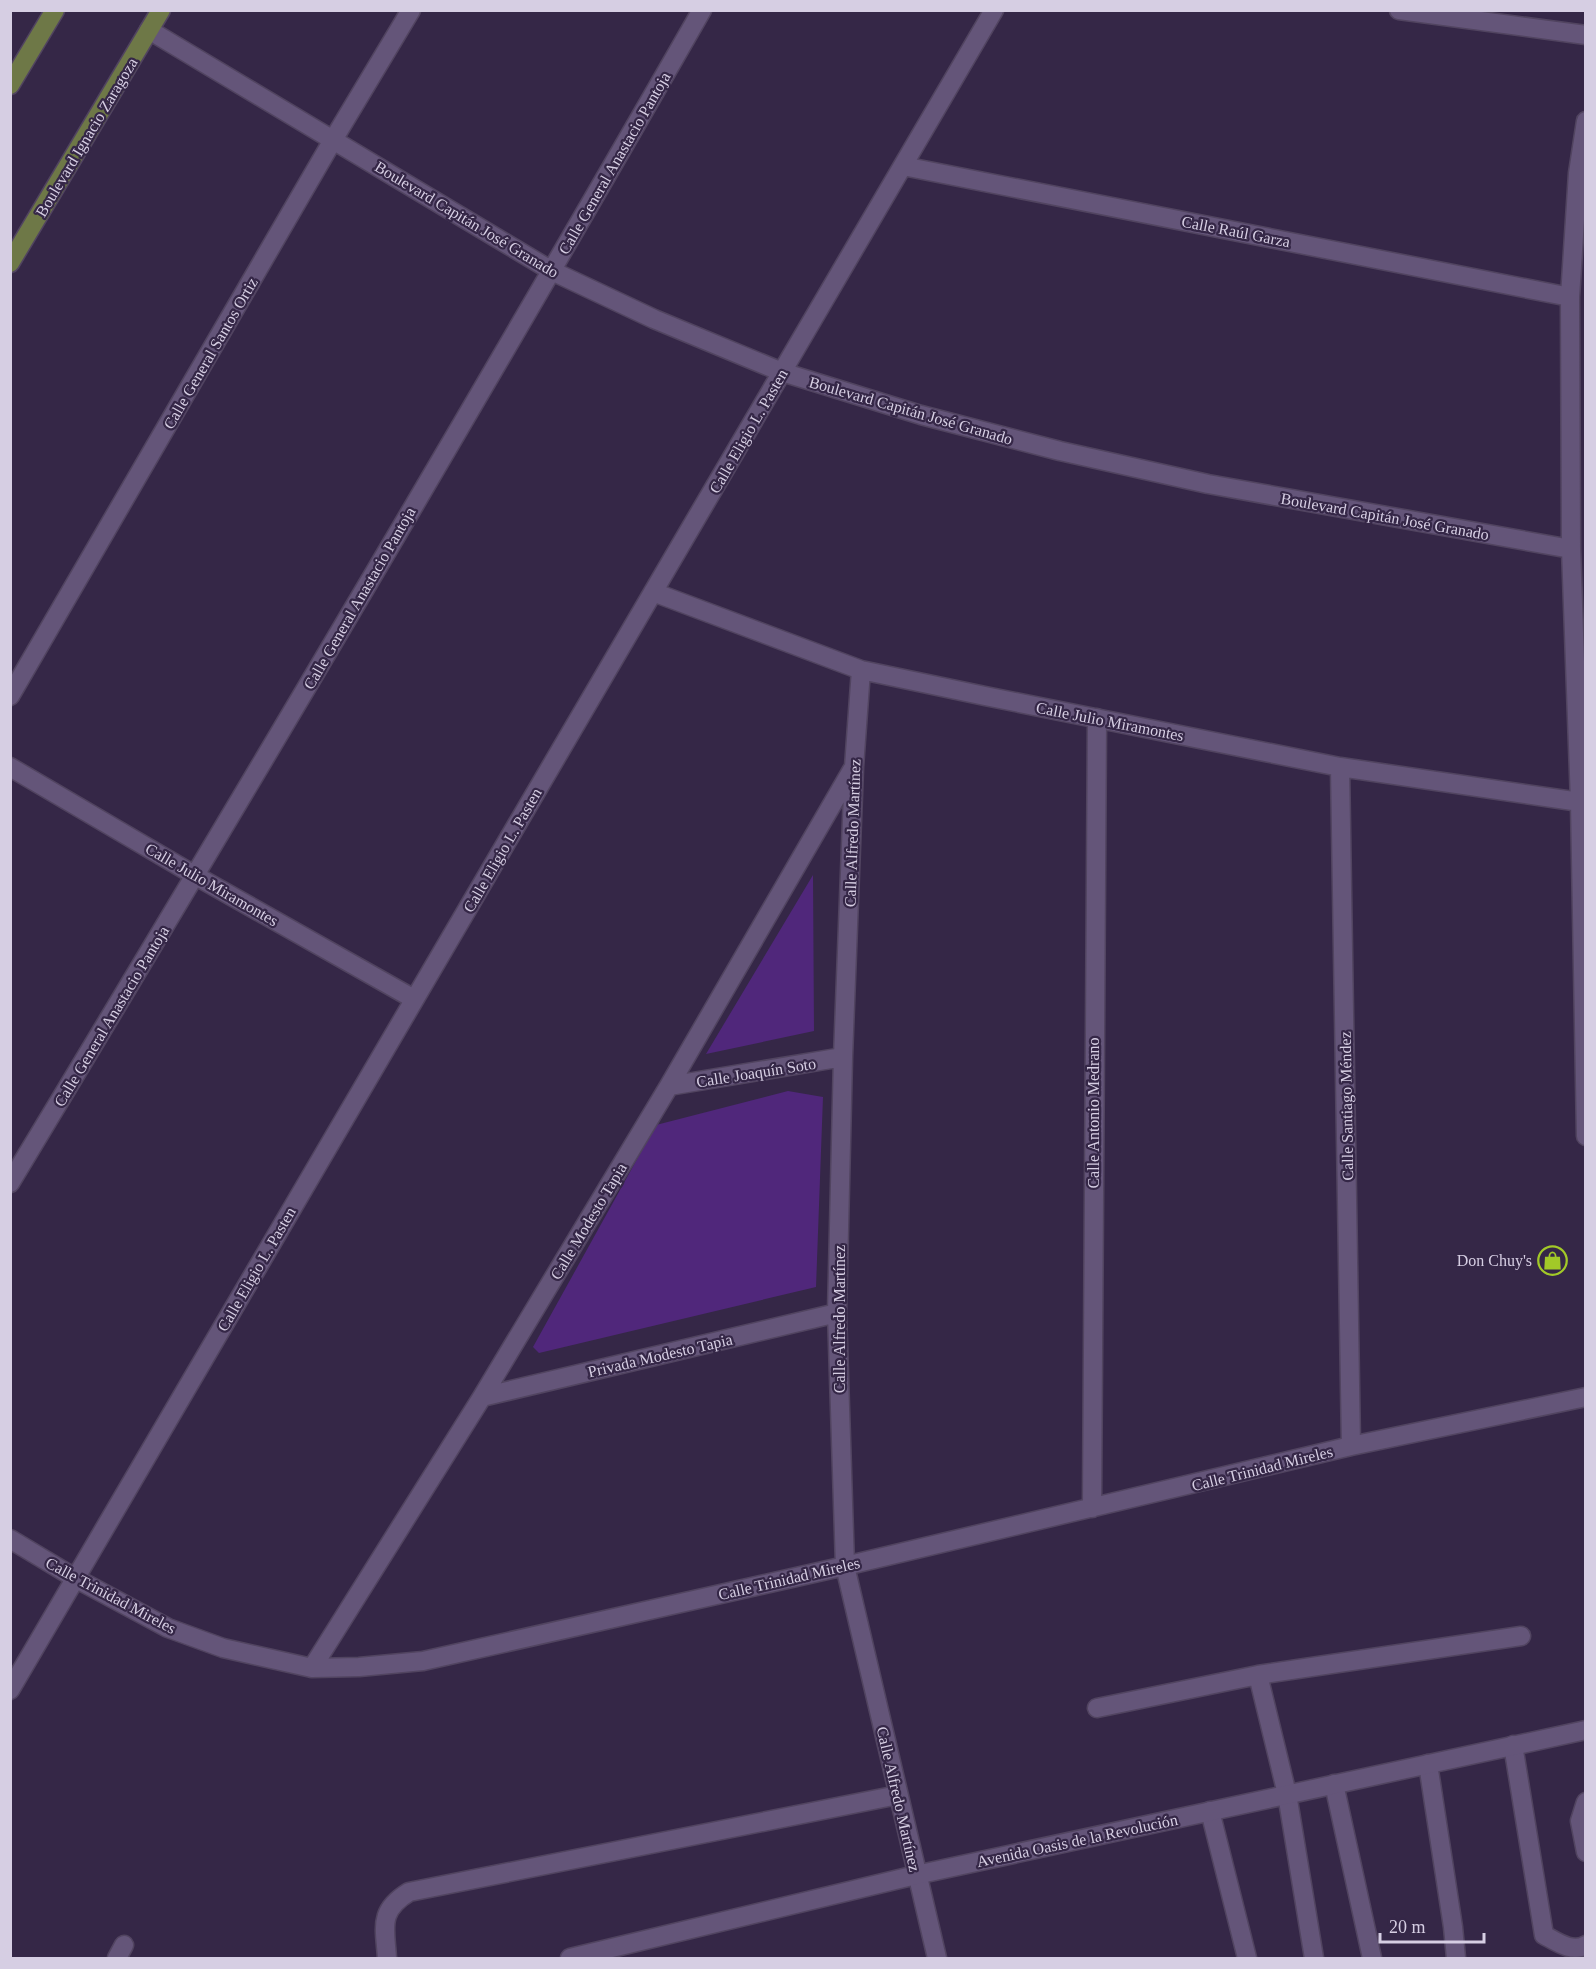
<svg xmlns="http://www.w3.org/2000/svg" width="1596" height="1969" font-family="Georgia,serif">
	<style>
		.green { fill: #50277b }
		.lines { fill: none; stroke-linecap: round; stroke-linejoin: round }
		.service-casing { stroke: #514460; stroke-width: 21 }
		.minor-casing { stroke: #514460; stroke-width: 21 }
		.secondary-casing { stroke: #514460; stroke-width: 21 }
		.primary-casing { stroke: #514460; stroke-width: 21 }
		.service { stroke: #645579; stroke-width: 18 }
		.minor { stroke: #645579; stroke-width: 18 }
		.secondary { stroke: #645579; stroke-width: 18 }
		.primary { stroke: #6e7847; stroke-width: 18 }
		.labels { text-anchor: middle; stroke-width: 4.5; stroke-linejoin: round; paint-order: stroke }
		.street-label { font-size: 16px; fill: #d6cee3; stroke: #352747 }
		.poi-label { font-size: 16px; fill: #d6cee3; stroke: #352747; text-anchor: end }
	</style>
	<rect width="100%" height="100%" fill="#352747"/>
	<path class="green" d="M813,875L814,1031L706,1054Z
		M788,1091L823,1097L816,1287L539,1353L533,1347L656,1125Z"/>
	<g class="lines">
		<defs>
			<path id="service" d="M1258,1675L1287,1794L1314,1958
				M1097,1708L1258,1675L1521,1636
				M1513,1745L1544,1935C1557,1942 1572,1953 1586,1945
				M1428,1764L1453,1927L1456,1958
				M1334,1784L1372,1958
				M1586,1802L1580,1821L1586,1852
				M1210,1811L1247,1958
				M117,1958L124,1945
				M387,1958C385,1927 378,1911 409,1892L898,1795"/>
			<path id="minor" d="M1399,10L1586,35
				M149,30L552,271L654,319L782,372L921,415L1060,451L1208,484L1571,549
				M1586,121L1578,173L1570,297L1571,549L1580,802L1586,1136
				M903,166L1570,297
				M653,592L861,670L985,696L1340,767L1580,802
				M861,670L854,767L843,1057L837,1313L845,1566L937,1958
				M10,696L333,140L411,10
				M10,767L196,876L414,999
				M1340,767L1351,1446
				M669,1086L843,1057
				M10,1183C245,794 476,404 702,10
				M482,1397L837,1313
				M1092,1508L1097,718
				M10,1539L75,1578L168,1628L223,1648L312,1668L359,1667L423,1661L845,1566L1351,1446L1586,1397
				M312,1668L482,1397L669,1086L852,770
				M10,1690L994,10"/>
			<path id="secondary" d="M570,1958L916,1875L1586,1730"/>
			<path id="primary" d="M10,85L55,10
				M10,263L161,10"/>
		</defs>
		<use href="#service" class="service-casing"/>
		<use href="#minor" class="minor-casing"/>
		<use href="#secondary" class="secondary-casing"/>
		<use href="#primary" class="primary-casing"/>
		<use href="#service" class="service"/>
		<use href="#minor" class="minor"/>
		<use href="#secondary" class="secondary"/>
		<use href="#primary" class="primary"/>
	</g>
	<defs>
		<symbol id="shop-ring" viewBox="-11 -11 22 22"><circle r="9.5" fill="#352747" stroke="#a2c928" stroke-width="1.5"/><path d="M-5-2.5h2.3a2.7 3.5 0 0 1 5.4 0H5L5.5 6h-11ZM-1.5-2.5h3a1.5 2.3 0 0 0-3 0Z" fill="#a2c928"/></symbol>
	</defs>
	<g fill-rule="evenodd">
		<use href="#shop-ring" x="1536" y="1244" width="33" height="33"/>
	</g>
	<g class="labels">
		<g class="street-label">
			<text transform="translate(86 137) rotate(-59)" y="6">Boulevard Ignacio Zaragoza</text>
			<text transform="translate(614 163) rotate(-60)" y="6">Calle General Anastacio Pantoja</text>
			<text transform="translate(467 219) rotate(31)" y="6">Boulevard Capitán José Granado</text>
			<text transform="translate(1236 231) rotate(11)" y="6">Calle Raúl Garza</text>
			<text transform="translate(210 353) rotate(-60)" y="6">Calle General Santos Ortiz</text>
			<text transform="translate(911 410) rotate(16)" y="6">Boulevard Capitán José Granado</text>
			<text transform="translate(748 431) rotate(-60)" y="6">Calle Eligio L. Pasten</text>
			<text transform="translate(1385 516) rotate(10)" y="6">Boulevard Capitán José Granado</text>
			<text transform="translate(359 598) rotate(-60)" y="6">Calle General Anastacio Pantoja</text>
			<text transform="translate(1110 721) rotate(11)" y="6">Calle Julio Miramontes</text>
			<text transform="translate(852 833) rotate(-88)" y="6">Calle Alfredo Martínez</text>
			<text transform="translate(502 850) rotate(-60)" y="6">Calle Eligio L. Pasten</text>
			<text transform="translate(212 884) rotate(30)" y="6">Calle Julio Miramontes</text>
			<text transform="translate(111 1016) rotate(-59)" y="6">Calle General Anastacio Pantoja</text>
			<text transform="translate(756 1072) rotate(-9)" y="6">Calle Joaquín Soto</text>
			<text transform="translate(1346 1106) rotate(-91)" y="6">Calle Santiago Méndez</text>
			<text transform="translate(1093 1113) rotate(-90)" y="6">Calle Antonio Medrano</text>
			<text transform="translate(588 1221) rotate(-59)" y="6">Calle Modesto Tapia</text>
			<text transform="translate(256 1269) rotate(-60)" y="6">Calle Eligio L. Pasten</text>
			<text transform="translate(839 1319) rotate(-90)" y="6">Calle Alfredo Martínez</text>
			<text transform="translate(660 1355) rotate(-13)" y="6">Privada Modesto Tapia</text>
			<text transform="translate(1262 1468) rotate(-14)" y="6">Calle Trinidad Mireles</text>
			<text transform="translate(789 1578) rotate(-13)" y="6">Calle Trinidad Mireles</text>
			<text transform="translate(111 1595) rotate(28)" y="6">Calle Trinidad Mireles</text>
			<text transform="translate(899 1799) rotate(77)" y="6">Calle Alfredo Martínez</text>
			<text transform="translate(1077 1840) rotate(-12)" y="6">Avenida Oasis de la Revolución</text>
		</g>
		<g class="poi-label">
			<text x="1532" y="1266">Don Chuy's</text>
		</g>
	</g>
	<rect width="1596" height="1969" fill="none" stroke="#d6cee3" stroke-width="24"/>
	<path d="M1380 1933v9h104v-9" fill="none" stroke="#d6cee3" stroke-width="3"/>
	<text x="1389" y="1933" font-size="18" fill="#d6cee3" stroke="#352747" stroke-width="4.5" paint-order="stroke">20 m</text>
</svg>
